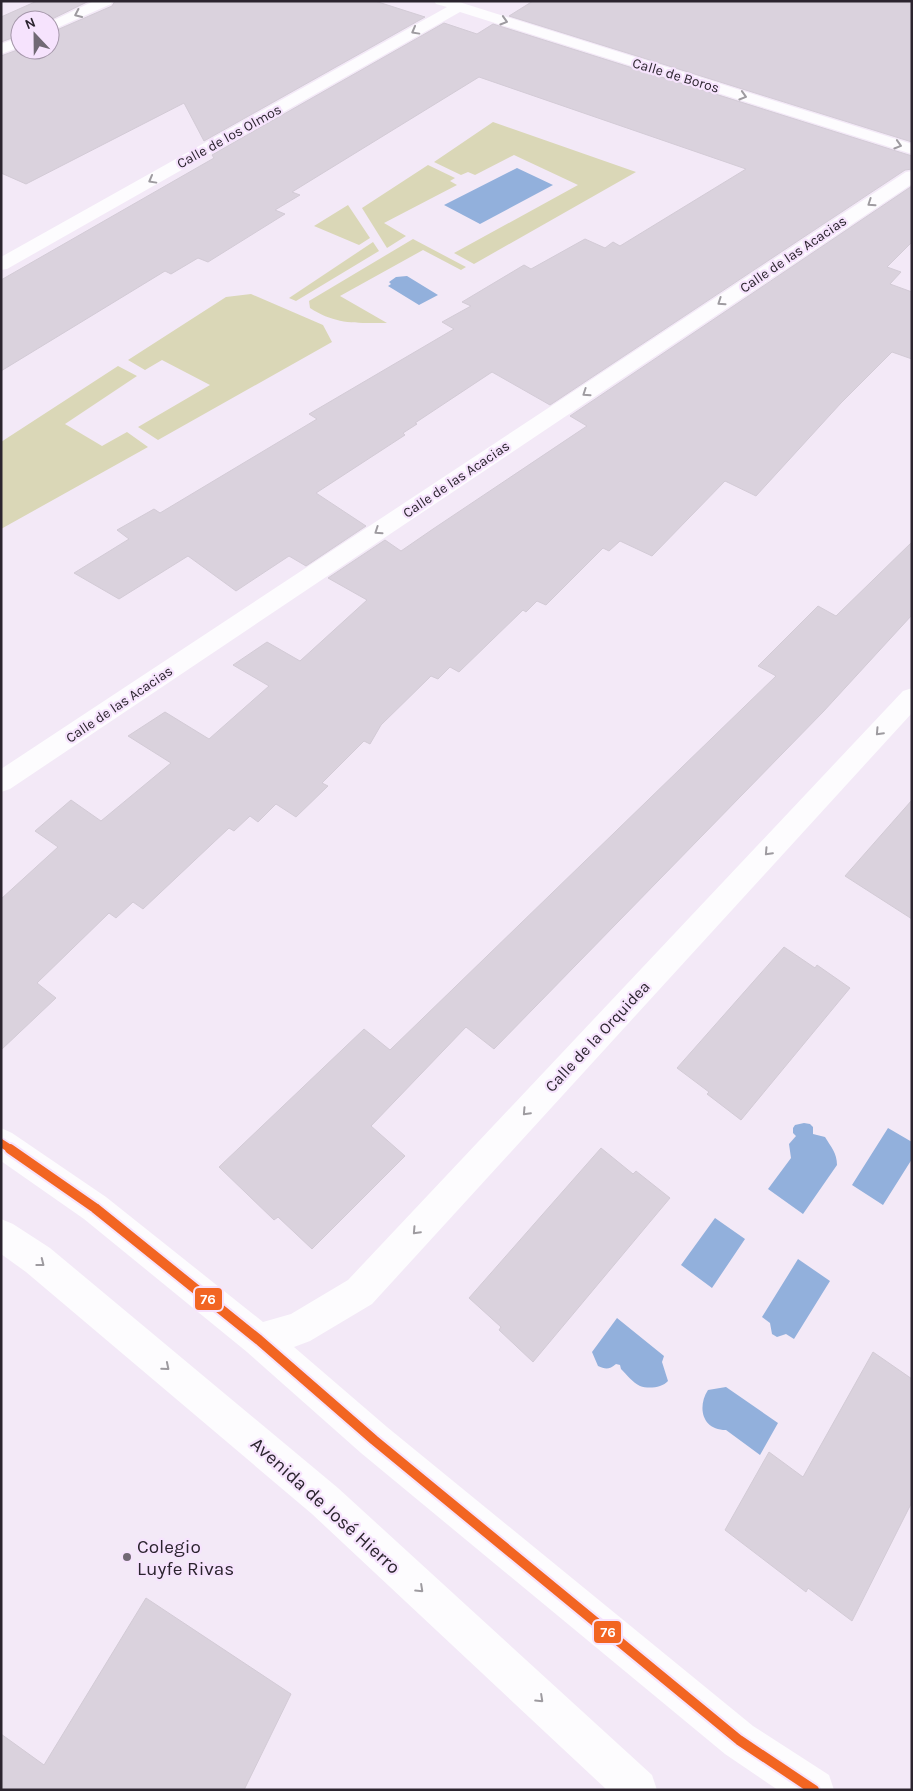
<svg xmlns="http://www.w3.org/2000/svg" width="913" height="1791" font-family="Karla,sans-serif">
	<style>
		.green { fill: #dad7b7 }
		.water { fill: #92b0dc }
		.building { fill: #dad2dd; stroke: #d3cbd6 }
		.lines { fill: none; stroke-linecap: round; stroke-linejoin: round }
		.street { fill: #fdfcfe; fill-rule: evenodd }
		.bus-1-far1-casing { stroke: #f6e3fd; stroke-width: 11 }
		.bus-1-casing { stroke: #f6e3fd; stroke-width: 14 }
		.bus-1-far1 { stroke: #f26522; stroke-width: 8 }
		.bus-1 { stroke: #f26522; stroke-width: 10 }
		.oneway { stroke: #9e9ba0 }
		.poi-dot { fill: #716974; stroke: #f6e3fd; stroke-width: 2 }
		.labels { text-anchor: middle; stroke-width: 4.5; stroke-linejoin: round; paint-order: stroke }
		.far-street-label { font-size: 14px; fill: #2b242e; stroke: #f6e3fd }
		.street-label { font-size: 16px; fill: #2b242e; stroke: #f6e3fd }
		.near-street-label { font-size: 19px; fill: #2b242e; stroke: #f6e3fd }
		.near-poi-label { font-size: 19px; fill: #2b242e; stroke: #f6e3fd; text-anchor: start }
		.line-badge { stroke: #f6e3fd; stroke-width: 2 }
		.badge-label { font-size: 14px; text-anchor: middle; font-weight: bold; fill: #fff }
	</style>
	<rect width="100%" height="100%" fill="#f3e9f7"/>
	<path class="green" d="M493,122L636,172L474,264L454,253L578,185L514,155L475,175L468,172L461,175L434,162Z
		M428,165L455,178L450,181L457,185L384,223L406,236L387,248L362,208Z
		M348,205L370,238L359,245L314,226Z
		M413,239L466,267L461,270L423,250L340,296L387,323C357,323 336,325 310,308L309,301Z
		M373,242L379,251L296,301L289,298Z
		M251,294L323,325L332,342L158,440L138,427L210,385L162,360L145,370L128,360L226,297Z
		M118,366L137,376L65,424L102,446L127,432L148,447L1,529V442Z"/>
	<path class="water" d="M517,168L553,185L480,224L444,205Z
		M407,276L438,295L419,305L388,286L391,284L389,282L396,277Z
		M804,1123L810,1124L813,1127V1134L825,1137C831,1147 837,1153 837,1165L803,1214L768,1189L791,1158L789,1144L796,1136L793,1133V1128L795,1125Z
		M888,1128L912,1142V1159L883,1205L852,1185Z
		M715,1218L745,1239L712,1288L681,1265Z
		M798,1259L830,1281L794,1339L786,1334L777,1337L772,1334L770,1323L762,1317Z
		M617,1318L664,1356L662,1362L668,1381C662,1388 648,1389 640,1386C633,1383 626,1374 621,1369L620,1365L616,1364C609,1370 605,1369 598,1366L592,1352Z
		M726,1387L778,1423L760,1455L726,1430C702,1430 697,1407 708,1390Z"/>
	<path class="building" d="M37,1H89L50,20H20V35L1,42V17Z
		M115,1H375L425,17L204,141L184,103L26,184L1,173V56L20,49L50,50V33L112,6Z
		M533,1H912V142L509,16Z
		M444,23L477,34L493,24L912,156V169L905,170L550,405L492,372L415,423L417,424L403,433L405,435L316,493L366,526L306,566L289,556L236,591L188,556L119,599L74,573L129,539L117,530L154,509L160,513L317,419L309,414L454,329L442,322L471,306L462,302L524,265L531,269L585,239L605,248L613,242L620,246L746,169L479,77L292,192L300,195L275,210L285,214L208,262L198,258L171,274L165,271L1,371V280L214,158L212,155Z
		M912,186V242L887,267L901,272L890,284L912,292V359L892,352L841,403L756,496L725,481L652,556L620,541L609,551L603,548L546,605L537,601L526,612L523,610L459,672L450,667L438,679L431,676L381,725L370,744L364,741L322,783L328,786L296,817L276,804L258,822L250,816L234,831L229,828L143,909L133,902L116,918L109,913L37,983L56,998L1,1050V899L58,847L35,831L71,800L101,821L171,763L128,736L165,712L209,739L269,686L233,665L267,642L300,661L367,600L328,578L385,540L401,551L433,529L587,426L570,416Z
		M912,542V615L823,712L494,1049L466,1027L371,1126L405,1156L312,1249L278,1217L274,1220L219,1167L364,1029L390,1050L776,676L758,666L818,606L836,616Z
		M912,800V919L845,876Z
		M784,947L815,968L817,965L850,988L741,1120L707,1094L709,1092L677,1068Z
		M601,1148L633,1174L636,1171L670,1198L533,1362L499,1330L501,1327L469,1298Z
		M873,1352L912,1379V1502L852,1621L808,1588L806,1592L725,1530L769,1452L803,1477Z
		M146,1598L291,1694L244,1790H1V1734L44,1765Z"/>
	<g class="lines">
		<path class="street" d="M94,1H113L111,4L50,31V22Z
			M434,1H456L912,144V154L460,12L7,269L1,270V257L447,7L436,4Z
			M20,37V47L1,54V44Z
			M912,171V184L10,789L1,792V769L906,172Z
			M912,688V713L372,1304L310,1341L294,1347L387,1427L753,1726L829,1775L834,1790H778L725,1754L361,1453L247,1352L84,1219L1,1161V1128L12,1133L106,1197L263,1322L291,1314L348,1280L903,691Z
			M1,1219L13,1224L50,1248L338,1488L652,1775L657,1790H607L312,1514L26,1272L1,1254Z"/>
		<defs>
			<path id="bus-1-far1" d="M1,1143L12,1150"/>
			<path id="bus-1" d="M10,1149L95,1208L259,1340L374,1440L739,1740L814,1790"/>
		</defs>
		<use href="#bus-1-far1" class="bus-1-far1-casing"/>
		<use href="#bus-1" class="bus-1-casing"/>
		<use href="#bus-1-far1" class="bus-1-far1"/>
		<use href="#bus-1" class="bus-1"/>
	</g>
	<defs><path id="oneway-chevron" d="M-2-3.5L2.5 0L-2 3.5" fill="none" stroke-width="1.6" stroke-linecap="round" stroke-linejoin="round" transform="scale(1.25)"/></defs>
	<g class="oneway">
		<use href="#oneway-chevron" transform="translate(78 14) rotate(155)"/>
		<use href="#oneway-chevron" transform="translate(504 21) rotate(17)"/>
		<use href="#oneway-chevron" transform="translate(415 31) rotate(151)"/>
		<use href="#oneway-chevron" transform="translate(743 96) rotate(17)"/>
		<use href="#oneway-chevron" transform="translate(898 145) rotate(17)"/>
		<use href="#oneway-chevron" transform="translate(152 180) rotate(151)"/>
		<use href="#oneway-chevron" transform="translate(871 203) rotate(146)"/>
		<use href="#oneway-chevron" transform="translate(721 302) rotate(146)"/>
		<use href="#oneway-chevron" transform="translate(586 393) rotate(146)"/>
		<use href="#oneway-chevron" transform="translate(378 531) rotate(146)"/>
		<use href="#oneway-chevron" transform="translate(879 732) rotate(133)"/>
		<use href="#oneway-chevron" transform="translate(768 852) rotate(133)"/>
		<use href="#oneway-chevron" transform="translate(526 1112) rotate(133)"/>
		<use href="#oneway-chevron" transform="translate(416 1231) rotate(133)"/>
		<use href="#oneway-chevron" transform="translate(41 1263) rotate(38)"/>
		<use href="#oneway-chevron" transform="translate(166 1367) rotate(40)"/>
		<use href="#oneway-chevron" transform="translate(420 1589) rotate(43)"/>
		<use href="#oneway-chevron" transform="translate(540 1699) rotate(43)"/>
	</g>
	<circle class="poi-dot" cx="127" cy="1557" r="5"/>
	<g class="labels">
		<g class="far-street-label">
			<text transform="translate(676 75) rotate(17)" y="5">Calle de Boros</text>
			<text transform="translate(229 136) rotate(-29)" y="5">Calle de los Olmos</text>
			<text transform="translate(793 254) rotate(-34)" y="5">Calle de las Acacias</text>
			<text transform="translate(456 479) rotate(-34)" y="5">Calle de las Acacias</text>
			<text transform="translate(119 704) rotate(-34)" y="5">Calle de las Acacias</text>
		</g>
		<g class="street-label">
			<text transform="translate(597 1036) rotate(-47)" y="6">Calle de la Orquidea</text>
		</g>
		<g class="near-street-label">
			<text transform="translate(326 1505) rotate(42)" y="7">Avenida de José Hierro</text>
		</g>
		<g class="near-poi-label">
			<text x="137" y="1553">Colegio<tspan x="137" dy="22">Luyfe Rivas</tspan></text>
		</g>
	</g>
	<g class="line-badge">
		<rect x="194" y="1287" width="29" height="24" rx="5" fill="#f26522"/>
		<rect x="593" y="1620" width="29" height="24" rx="5" fill="#f26522"/>
	</g>
	<g class="badge-label">
		<text x="208" y="1304">76</text>
		<text x="608" y="1637">76</text>
	</g>
	<rect width="913" height="1791" fill="none" stroke="#2b242e" stroke-width="5"/>
	<g transform="translate(35 35) rotate(338)"><circle r="24" fill="#f6e3fd" stroke="#a597aa"/>
	<path d="M0-4L9 19L0 12L-9 19Z" fill="#716974"/>
	<text y="-8" font-size="14" font-weight="bold" text-anchor="middle" fill="#2b242e">N</text>
	</g>
</svg>
